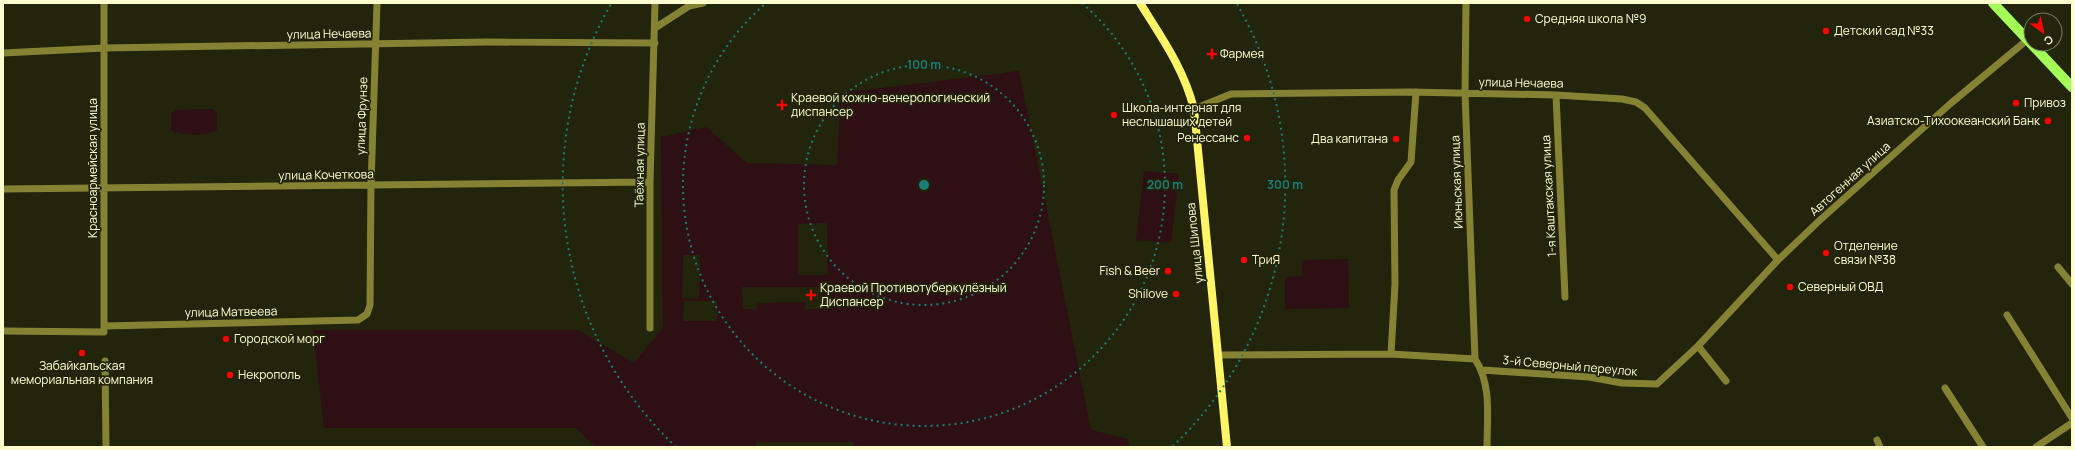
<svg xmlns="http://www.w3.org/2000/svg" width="2075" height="450" font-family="Manrope,sans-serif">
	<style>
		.green { fill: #2e0f13; fill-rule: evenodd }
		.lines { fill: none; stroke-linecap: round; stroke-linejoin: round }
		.minor { stroke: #868234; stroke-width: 7 }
		.secondary { stroke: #fff566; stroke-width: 8 }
		.primary { stroke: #a4ff56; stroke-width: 10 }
		.ring { fill: none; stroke: #1b7d73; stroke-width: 2; stroke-dasharray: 2 4 }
		.poi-dot { fill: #fa0300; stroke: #22240c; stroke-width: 1.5 }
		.labels { text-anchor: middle; stroke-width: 3.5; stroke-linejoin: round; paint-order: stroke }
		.poi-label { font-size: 12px; fill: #feffcf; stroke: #22240c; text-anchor: start }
		.street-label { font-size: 12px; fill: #feffcf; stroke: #22240c }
		.centre { fill: #1b7d73; stroke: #22240c; stroke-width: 2 }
		.ring-label { font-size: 12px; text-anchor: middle; font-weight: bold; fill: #1b7d73; stroke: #22240c; stroke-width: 3.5; stroke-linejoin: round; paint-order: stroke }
	</style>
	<rect width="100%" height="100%" fill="#22240c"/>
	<path class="green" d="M1019,71L1091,430L1128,439L1129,447H854L853,442H756V447H596L576,428H324L313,330H578L634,363L663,328L661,137L706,127L747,163L837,165L841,93ZM827,223L828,275H798V224ZM683,255H700L699,299L682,298ZM742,287H820L821,309L805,310V302L757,303V310L743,309ZM684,301H717V321H683Z
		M213,109L217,113V130C209,136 179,136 171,130V114L176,110Z
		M1144,171L1179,174L1171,243L1136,240Z
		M1348,259L1349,308L1285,309V277L1302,276V260Z"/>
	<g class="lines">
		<path class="minor" d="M1466,3L1465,93L1475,359C1492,385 1487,417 1487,447
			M655,28L689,6L703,3
			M3,53L104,48L487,42L655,43
			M1556,95L1565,297
			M1194,109L1231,94L1410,92L1556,95L1622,99L1636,102L1645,108L1778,260
			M3,189L650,182
			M2058,267L2072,284
			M2007,315L2072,418
			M104,326L358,320L367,314L370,305L371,185L377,3
			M650,328V182L655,3
			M3,331L104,332V3
			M1698,346L1726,381
			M1391,354L1395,284L1394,190L1398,180L1411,162L1416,92
			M1218,355L1391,354L1475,359
			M105,361L106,447
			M1482,370L1589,377L1622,383L1657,384L1698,346L1778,260L1820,220L1950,104L2027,40
			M1945,388L1983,447
			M1877,440L1880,447
			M2036,447L2072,423"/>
		<path class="secondary" d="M1140,3C1162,38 1184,69 1194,109L1227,447"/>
		<path class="primary" d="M1993,3L2072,87"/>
	</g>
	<g class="ring">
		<circle cx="924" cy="185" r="120"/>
		<path d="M1082 3A241 241 0 1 1 766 3"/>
		<path d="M676 447A361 361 0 0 1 611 4M1237 4A361 361 0 0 1 1172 447"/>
	</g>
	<g class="poi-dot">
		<circle cx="1527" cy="19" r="4"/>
		<circle cx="1826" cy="31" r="4"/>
		<path d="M1210 48h4v4h4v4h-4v4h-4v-4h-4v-4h4z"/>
		<circle cx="2016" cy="103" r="4"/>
		<path d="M780 99h4v4h4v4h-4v4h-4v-4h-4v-4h4z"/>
		<circle cx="1114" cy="115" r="4"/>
		<circle cx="2048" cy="121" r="4"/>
		<circle cx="1247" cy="138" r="4"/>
		<circle cx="1396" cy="139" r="4"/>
		<circle cx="1826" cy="253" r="4"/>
		<circle cx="1244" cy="260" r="4"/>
		<circle cx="1168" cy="271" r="4"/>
		<circle cx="1790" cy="287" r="4"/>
		<circle cx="1176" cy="294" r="4"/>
		<path d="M809 289h4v4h4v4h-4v4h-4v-4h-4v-4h4z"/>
		<circle cx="226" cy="339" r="4"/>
		<circle cx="82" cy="353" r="4"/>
		<circle cx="230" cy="375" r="4"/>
	</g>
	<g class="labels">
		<g class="poi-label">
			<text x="1535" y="23">Средняя школа №9</text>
			<text x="1834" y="35">Детский сад №33</text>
			<text x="1220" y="58">Фармея</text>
			<text x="791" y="102">Краевой кожно-венерологический<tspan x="791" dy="14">диспансер</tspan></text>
			<text x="2024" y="107">Привоз</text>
			<text x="1122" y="112">Школа-интернат для<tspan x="1122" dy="14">неслышащих детей</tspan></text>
			<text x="2040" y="125" text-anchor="end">Азиатско-Тихоокеанский Банк</text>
			<text x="1239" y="142" text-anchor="end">Ренессанс</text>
			<text x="1388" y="143" text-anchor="end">Два капитана</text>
			<text x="1834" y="250">Отделение<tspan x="1834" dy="14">связи №38</tspan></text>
			<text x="1252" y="264">ТриЯ</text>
			<text x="1160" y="275" text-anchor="end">Fish &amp; Beer</text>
			<text x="1798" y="291">Северный ОВД</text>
			<text x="820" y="292">Краевой Противотуберкулёзный<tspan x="820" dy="14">Диспансер</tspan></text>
			<text x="1168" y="298" text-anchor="end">Shilove</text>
			<text x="234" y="343">Городской морг</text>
			<text x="82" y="370" text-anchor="middle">Забайкальская<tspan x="82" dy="14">мемориальная компания</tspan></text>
			<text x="238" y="379">Некрополь</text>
		</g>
		<g class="street-label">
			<text transform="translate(329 34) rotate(-1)" y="4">улица Нечаева</text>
			<text transform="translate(1521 83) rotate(1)" y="4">улица Нечаева</text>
			<text transform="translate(362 116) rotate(-88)" y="4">улица Фрунзе</text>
			<text transform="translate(640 165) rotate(-89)" y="4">Таёжная улица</text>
			<text transform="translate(93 168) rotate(-90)" y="4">Красноармейская улица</text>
			<text transform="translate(326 175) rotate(-1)" y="4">улица Кочеткова</text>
			<text transform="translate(1850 179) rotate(-42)" y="4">Автогенная улица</text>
			<text transform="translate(1457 182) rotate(-92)" y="4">Июньская улица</text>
			<text transform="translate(1549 196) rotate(-93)" y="4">1-я Каштакская улица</text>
			<text transform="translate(1195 243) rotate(-96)" y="4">улица Шилова</text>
			<text transform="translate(231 312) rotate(-1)" y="4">улица Матвеева</text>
			<text transform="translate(1570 366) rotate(5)" y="4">3-й Северный переулок</text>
		</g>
	</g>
	<circle cx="924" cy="185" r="6" class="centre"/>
	<g class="ring-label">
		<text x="924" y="69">100 m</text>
		<text x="1165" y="189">200 m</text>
		<text x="1285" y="189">300 m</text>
	</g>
	<rect width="2075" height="450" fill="none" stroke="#feffcf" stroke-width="8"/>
	<g transform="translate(2043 32) rotate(147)"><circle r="19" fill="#22240c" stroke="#7a7c5a"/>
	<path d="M0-3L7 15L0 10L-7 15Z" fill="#fa0300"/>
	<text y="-6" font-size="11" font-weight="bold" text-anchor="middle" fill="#feffcf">С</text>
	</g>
</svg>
